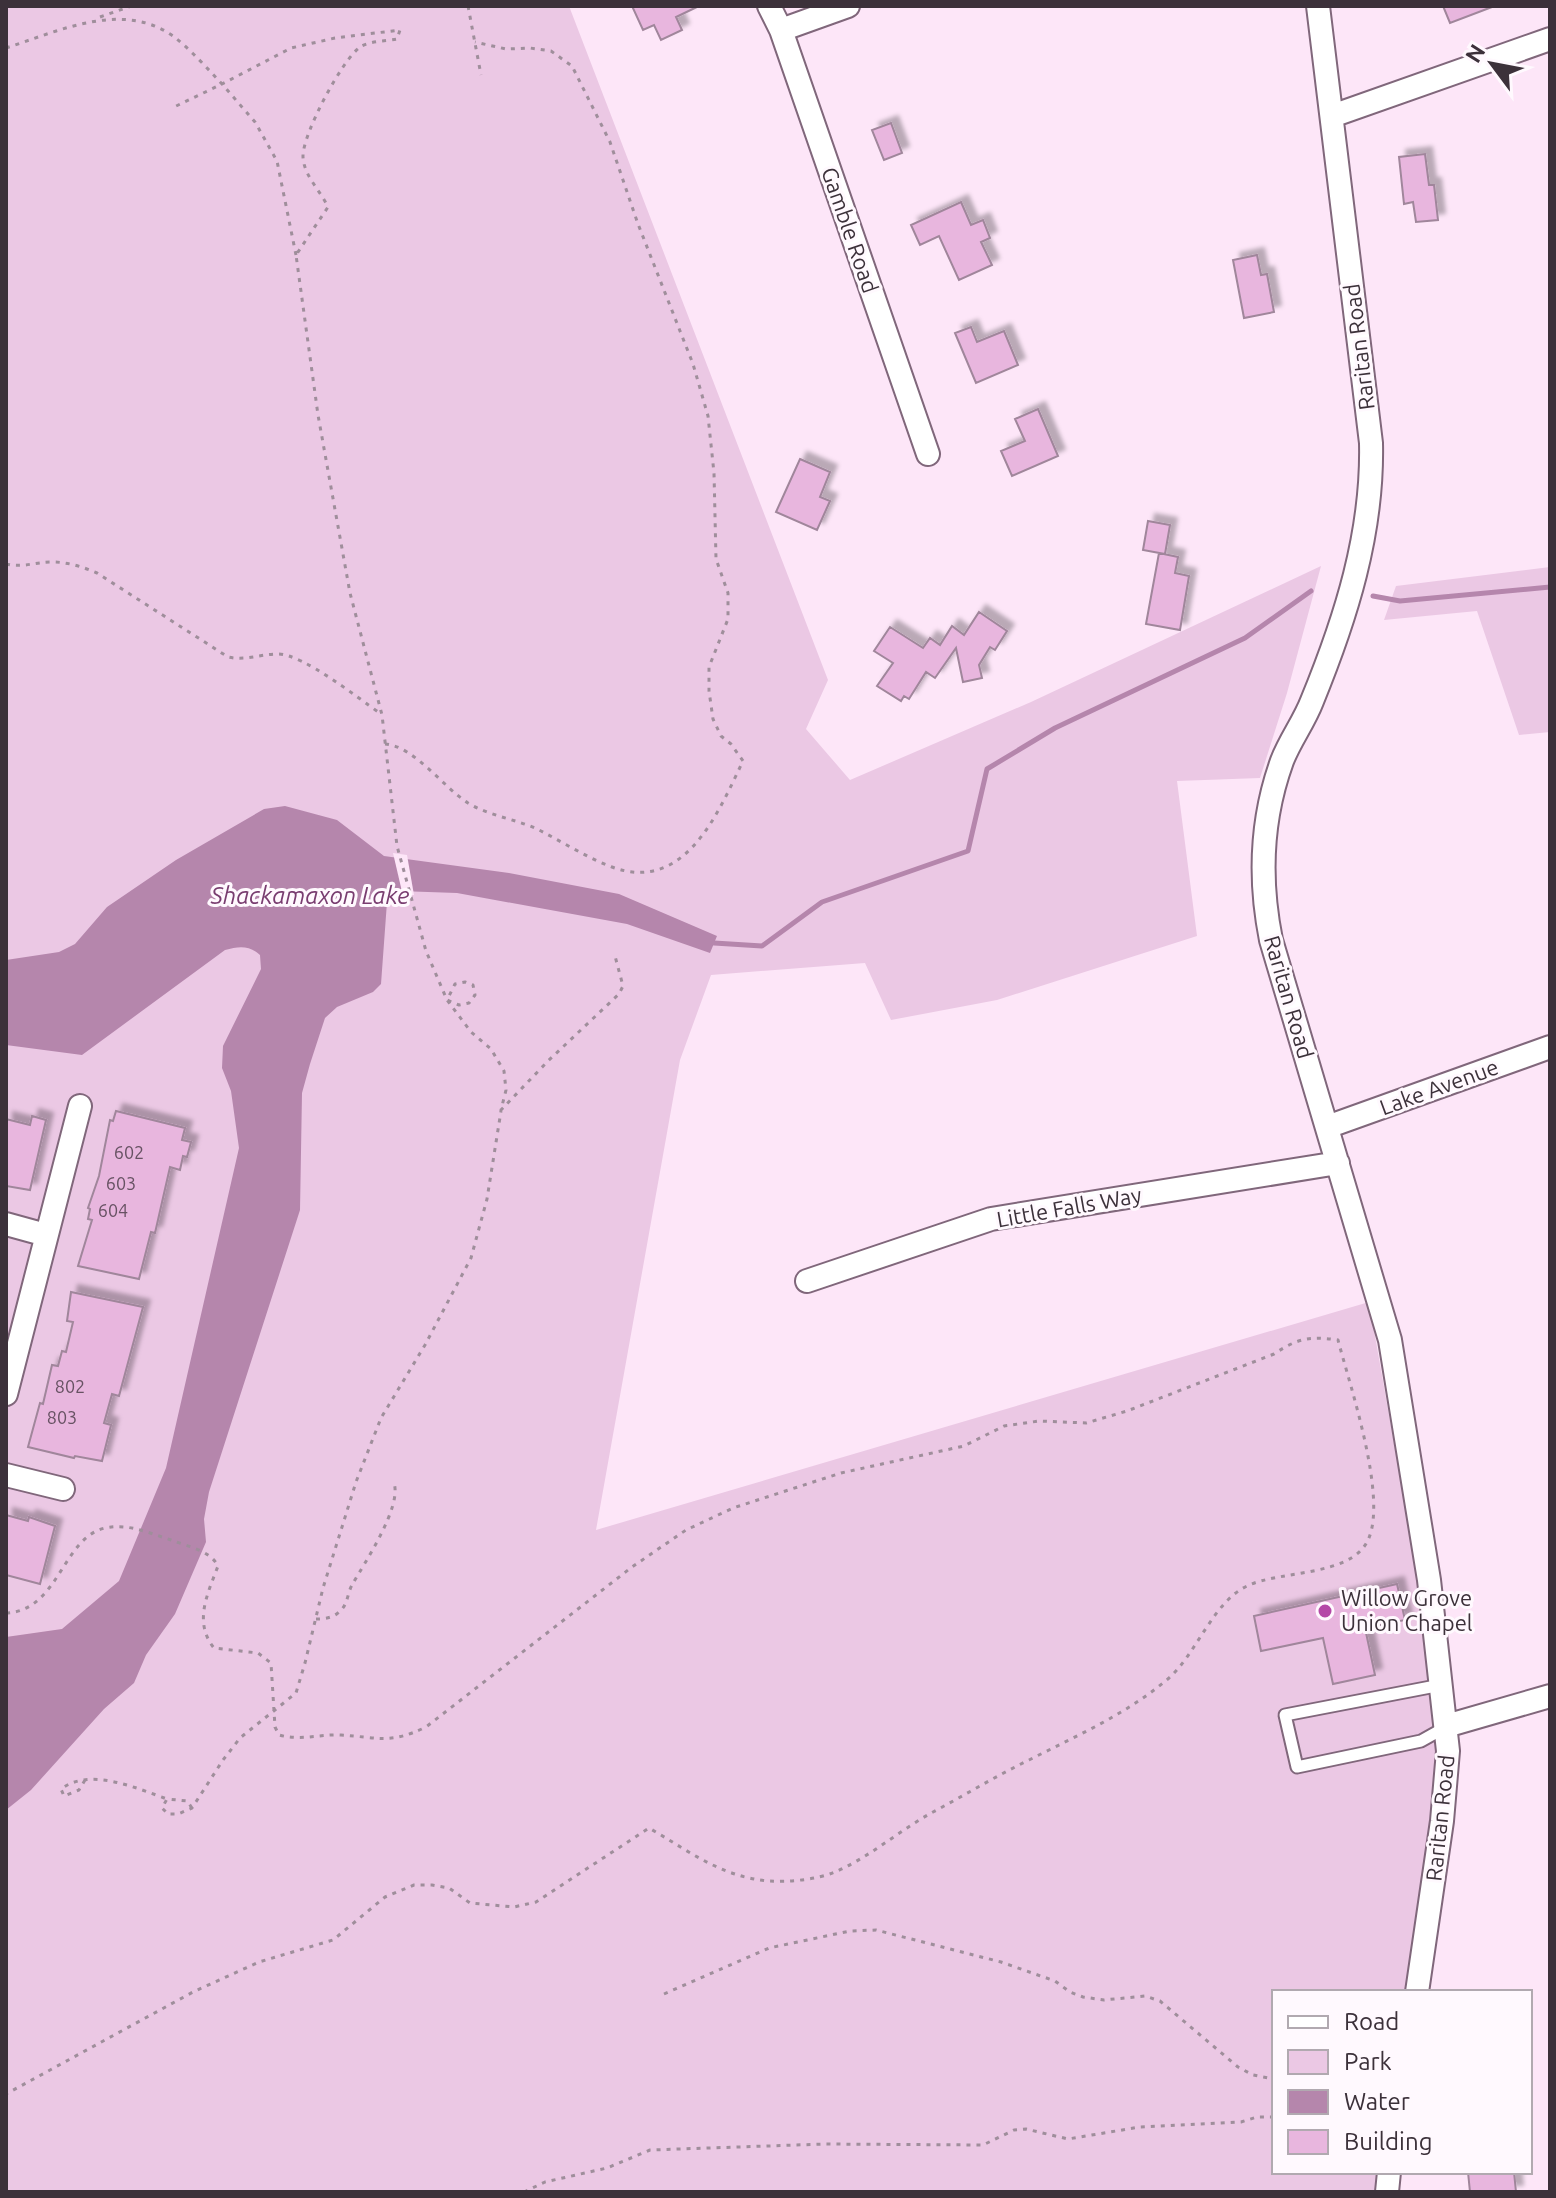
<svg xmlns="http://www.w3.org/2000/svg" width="1556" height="2198" font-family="Ubuntu,sans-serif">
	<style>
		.green { fill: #ebc8e4 }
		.water { fill: #b586ac }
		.pier { fill: #fde6f8 }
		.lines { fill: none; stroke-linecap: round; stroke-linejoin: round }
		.stream { stroke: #b586ac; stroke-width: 5 }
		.building { fill: #e8b6de; stroke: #a0869b; stroke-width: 2; filter: url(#shadow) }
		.service-casing { stroke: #80677b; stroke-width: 15 }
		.minor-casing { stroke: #80677b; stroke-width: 26 }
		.path { stroke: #9f8e9b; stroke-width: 3; stroke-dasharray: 4 6; stroke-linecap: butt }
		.service { stroke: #fff; stroke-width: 11 }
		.minor { stroke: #fff; stroke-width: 22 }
		.poi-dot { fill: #b548a7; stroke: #fff9fe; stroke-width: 3 }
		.labels { text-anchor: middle; stroke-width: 6; stroke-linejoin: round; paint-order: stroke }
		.number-label { font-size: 18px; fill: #675263 }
		.street-label { font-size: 22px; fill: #3c313a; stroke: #fff9fe }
		.poi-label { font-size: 22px; fill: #3c313a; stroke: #fff9fe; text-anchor: start }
		.water-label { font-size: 24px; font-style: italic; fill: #793d70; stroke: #fff9fe }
	</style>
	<defs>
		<filter id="shadow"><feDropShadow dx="7" dy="-7" stdDeviation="2" flood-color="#0004"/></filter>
	</defs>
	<rect width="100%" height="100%" fill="#fde6f8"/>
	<path class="green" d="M6,6H569L828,680L806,729L850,780L1031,702L1321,566L1287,693L1260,778L1177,781L1197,936L997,1000L891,1020L865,963L711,975L680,1060L596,1530L1369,1302L1452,1771L1414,1992H1274V2172H1390L1388,2192H6Z
		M1550,567V732L1519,735L1477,611L1384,620L1396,586Z"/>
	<path class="water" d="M285,806L337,820L384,856L509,873L619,894L717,936L710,953L627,924L457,893L399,891L387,902L381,984L373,992L337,1007L325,1018L310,1064L302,1093L300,1210L209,1492L204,1519L206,1542L175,1614L146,1655L134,1683L104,1709L31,1790L6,1810V1637L62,1629L119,1581L166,1468L239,1148L231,1091L222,1068L223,1046L261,969L260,955C249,945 239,946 225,950L82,1055L6,1045V960L59,952L75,944L107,907L176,860L264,809Z"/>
	<path class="pier" d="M393,853L407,855L414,895L403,896Z"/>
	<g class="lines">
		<path class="stream" d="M1373,596L1400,601L1550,587
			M714,943L762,946L822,902L968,851L987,769L1055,728L1245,638L1311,591"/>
	</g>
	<path class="building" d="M632,6H699L676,17L682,30L661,40L654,25L643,30Z
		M1443,6H1492V7L1450,23Z
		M891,123L902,153L884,160L872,130Z
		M1425,154L1429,185H1434L1438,220L1416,222L1413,202L1404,204L1399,157Z
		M961,202L971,225L983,220L990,238L981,242L992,265L959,280L939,236L920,245L911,225Z
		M1257,255L1261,275L1267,274L1274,312L1244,318L1233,260Z
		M971,327L977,342L1004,331L1018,365L976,383L955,333Z
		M1038,409L1058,456L1012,476L1001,451L1025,441L1015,419Z
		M800,459L830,472L820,497L830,501L817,530L776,512Z
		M1148,521L1170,525L1165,554L1143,550Z
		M1159,553L1178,557L1175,573L1189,576L1180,630L1146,624Z
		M979,612L1007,631L995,650L990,647L979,665L982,678L963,682L956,648L935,678L926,672L909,699L904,696L901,701L877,686L893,663L874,651L890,627L923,648L930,638L940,645L952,626L964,635Z
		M116,1111L185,1128L182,1140L191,1142L187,1157L183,1156L180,1170L170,1167L155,1233L151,1232L139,1279L78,1266L92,1220L88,1219L90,1209L88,1208L99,1176L110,1120L113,1121Z
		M32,1116L46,1120L30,1190L6,1186V1119L30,1125Z
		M71,1292L143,1307L119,1396L112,1394L104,1423L111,1425L102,1461L75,1456L74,1458L28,1447L40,1403L43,1404L52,1365L58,1366L62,1351L66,1352L73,1322L67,1321Z
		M6,1515L28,1521L29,1517L55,1526L40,1584L6,1575Z
		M1397,1584L1405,1620L1365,1628L1375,1675L1333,1684L1323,1638L1261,1651L1254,1616Z
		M1468,2172H1514L1516,2192H1470Z"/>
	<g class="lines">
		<defs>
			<path id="service" d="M1441,1685L1285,1715L1297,1767L1421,1741L1446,1727"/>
			<path id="minor" d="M769,6L781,30L928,454
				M1318,6L1371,443C1373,533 1346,618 1312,701C1304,722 1290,740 1282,761C1261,819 1259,880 1271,940L1390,1340L1429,1580L1448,1751L1442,1821L1417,1992
				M781,30L848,6
				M1332,116L1550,39
				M1327,1127L1550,1047
				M6,1224L46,1235
				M807,1281L991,1219L1338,1163
				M6,1394L80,1106
				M6,1475L63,1489
				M1446,1726L1550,1696
				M1387,2192L1389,2172"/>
		</defs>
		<use href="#service" class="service-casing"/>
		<use href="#minor" class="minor-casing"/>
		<path class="path" d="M468,6L481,75
			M100,17L131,6
			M6,48C59,31 122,0 173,36C191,50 207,68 222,84L172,108
			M296,255L277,161L255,122L222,84L291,48L335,38L400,30L397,39C386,41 369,41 360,47C342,60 302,135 303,157C304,176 320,190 328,207L296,255L318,415L350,593L382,715L397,846L426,951L447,1000L459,1005L469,1003L475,995L473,985L465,982L455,984L447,1000L471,1032L491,1049L504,1071L506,1090L501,1110L548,1061L619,994L623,986L615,956
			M6,564C23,568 35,562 52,562C68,562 83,567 97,573L228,657C245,661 260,654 278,654C303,654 358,698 381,714
			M385,744C414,746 443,787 468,803C491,817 518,819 541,831C564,843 588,858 612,867C685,894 718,813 743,761L731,744L721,736L713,719L709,691V667L728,619V593L716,559L714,473L708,416L693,364L638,224L610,142L572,66L551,51L530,48L506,49L475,42
			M6,1613C59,1611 62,1538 105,1528C128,1523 149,1533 171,1540C186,1546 210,1550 218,1566C208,1593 193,1622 214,1648L258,1653L271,1663L275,1727L279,1735C301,1741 319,1734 341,1735C377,1737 389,1745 426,1727L632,1567L686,1530L733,1508L841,1473L964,1446L1004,1426L1039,1421L1086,1423L1127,1411L1274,1354C1298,1338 1310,1336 1338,1340C1350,1386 1388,1498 1368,1540C1351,1577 1280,1570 1247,1586C1213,1602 1197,1653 1169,1678C1127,1714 1078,1735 1029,1760C996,1776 965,1795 933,1812C900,1830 870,1857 835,1872C816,1880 789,1882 769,1881C721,1877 689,1851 649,1828L536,1902L514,1907L470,1903L449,1888L432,1885H414L385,1897L333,1940L259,1962L193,1992L6,2094
			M316,1619C324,1619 333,1618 339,1612C348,1605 347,1594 352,1585C365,1562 402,1507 394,1483
			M85,1780L79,1790L64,1796L61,1789C90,1767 136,1788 167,1799
			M192,1808L187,1801L167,1799L162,1808L168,1814H178L192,1808L223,1760L240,1738L296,1693L305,1663L323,1588L356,1482L381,1418L425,1345L471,1258L487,1199L501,1111
			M664,1994L769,1948L850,1931L876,1930L1001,1962L1055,1981L1070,1992L1083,1997L1104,2000L1145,1996L1160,2001L1238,2067L1253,2075L1274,2079
			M524,2192L545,2182L607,2168L650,2150L826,2144L983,2145L1014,2130L1026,2129L1068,2139L1140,2127L1241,2122L1257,2117H1274"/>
		<use href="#service" class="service"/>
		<use href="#minor" class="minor"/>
	</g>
	<circle class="poi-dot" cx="1325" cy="1611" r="8"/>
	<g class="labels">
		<g class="number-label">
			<text x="129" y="1159">602</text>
			<text x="121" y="1190">603</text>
			<text x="113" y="1217">604</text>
			<text x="70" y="1393">802</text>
			<text x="62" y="1424">803</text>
		</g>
		<g class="street-label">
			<text transform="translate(850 230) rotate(71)" y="8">Gamble Road</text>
			<text transform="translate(1359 347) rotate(-97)" y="8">Raritan Road</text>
			<text transform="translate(1289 997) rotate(74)" y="8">Raritan Road</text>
			<text transform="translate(1439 1087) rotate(-20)" y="8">Lake Avenue</text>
			<text transform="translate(1069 1207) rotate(-10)" y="8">Little Falls Way</text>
			<text transform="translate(1440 1818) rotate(-84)" y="8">Raritan Road</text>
		</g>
		<g class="poi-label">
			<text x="1341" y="1606">Willow Grove<tspan x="1341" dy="25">Union Chapel</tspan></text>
		</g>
		<g class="water-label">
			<text x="310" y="904">Shackamaxon Lake</text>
		</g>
	</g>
	<rect width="1556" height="2198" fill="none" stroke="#3c313a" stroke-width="16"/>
	<rect x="1272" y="1990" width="260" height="184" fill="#fff9fe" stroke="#b1a9b0" stroke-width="2"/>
	<rect x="1288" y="2016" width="40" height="12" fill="#ffffff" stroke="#b1a9b0" stroke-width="2"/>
	<text x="1344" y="2030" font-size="24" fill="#3c313a">Road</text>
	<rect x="1288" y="2050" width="40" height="24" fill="#ebc8e4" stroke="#b1a9b0" stroke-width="2"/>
	<text x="1344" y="2070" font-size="24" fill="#3c313a">Park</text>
	<rect x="1288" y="2090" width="40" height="24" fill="#b586ac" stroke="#b1a9b0" stroke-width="2"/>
	<text x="1344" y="2110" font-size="24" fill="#3c313a">Water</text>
	<rect x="1288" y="2130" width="40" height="24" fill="#e8b6de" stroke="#b1a9b0" stroke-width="2"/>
	<text x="1344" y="2150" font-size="24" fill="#3c313a">Building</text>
	<g transform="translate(1492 64) rotate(302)" stroke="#fff9fe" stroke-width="6" paint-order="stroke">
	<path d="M0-6L14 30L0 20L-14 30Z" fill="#3c313a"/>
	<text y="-12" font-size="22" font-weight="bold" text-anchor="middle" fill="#3c313a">N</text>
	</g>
</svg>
